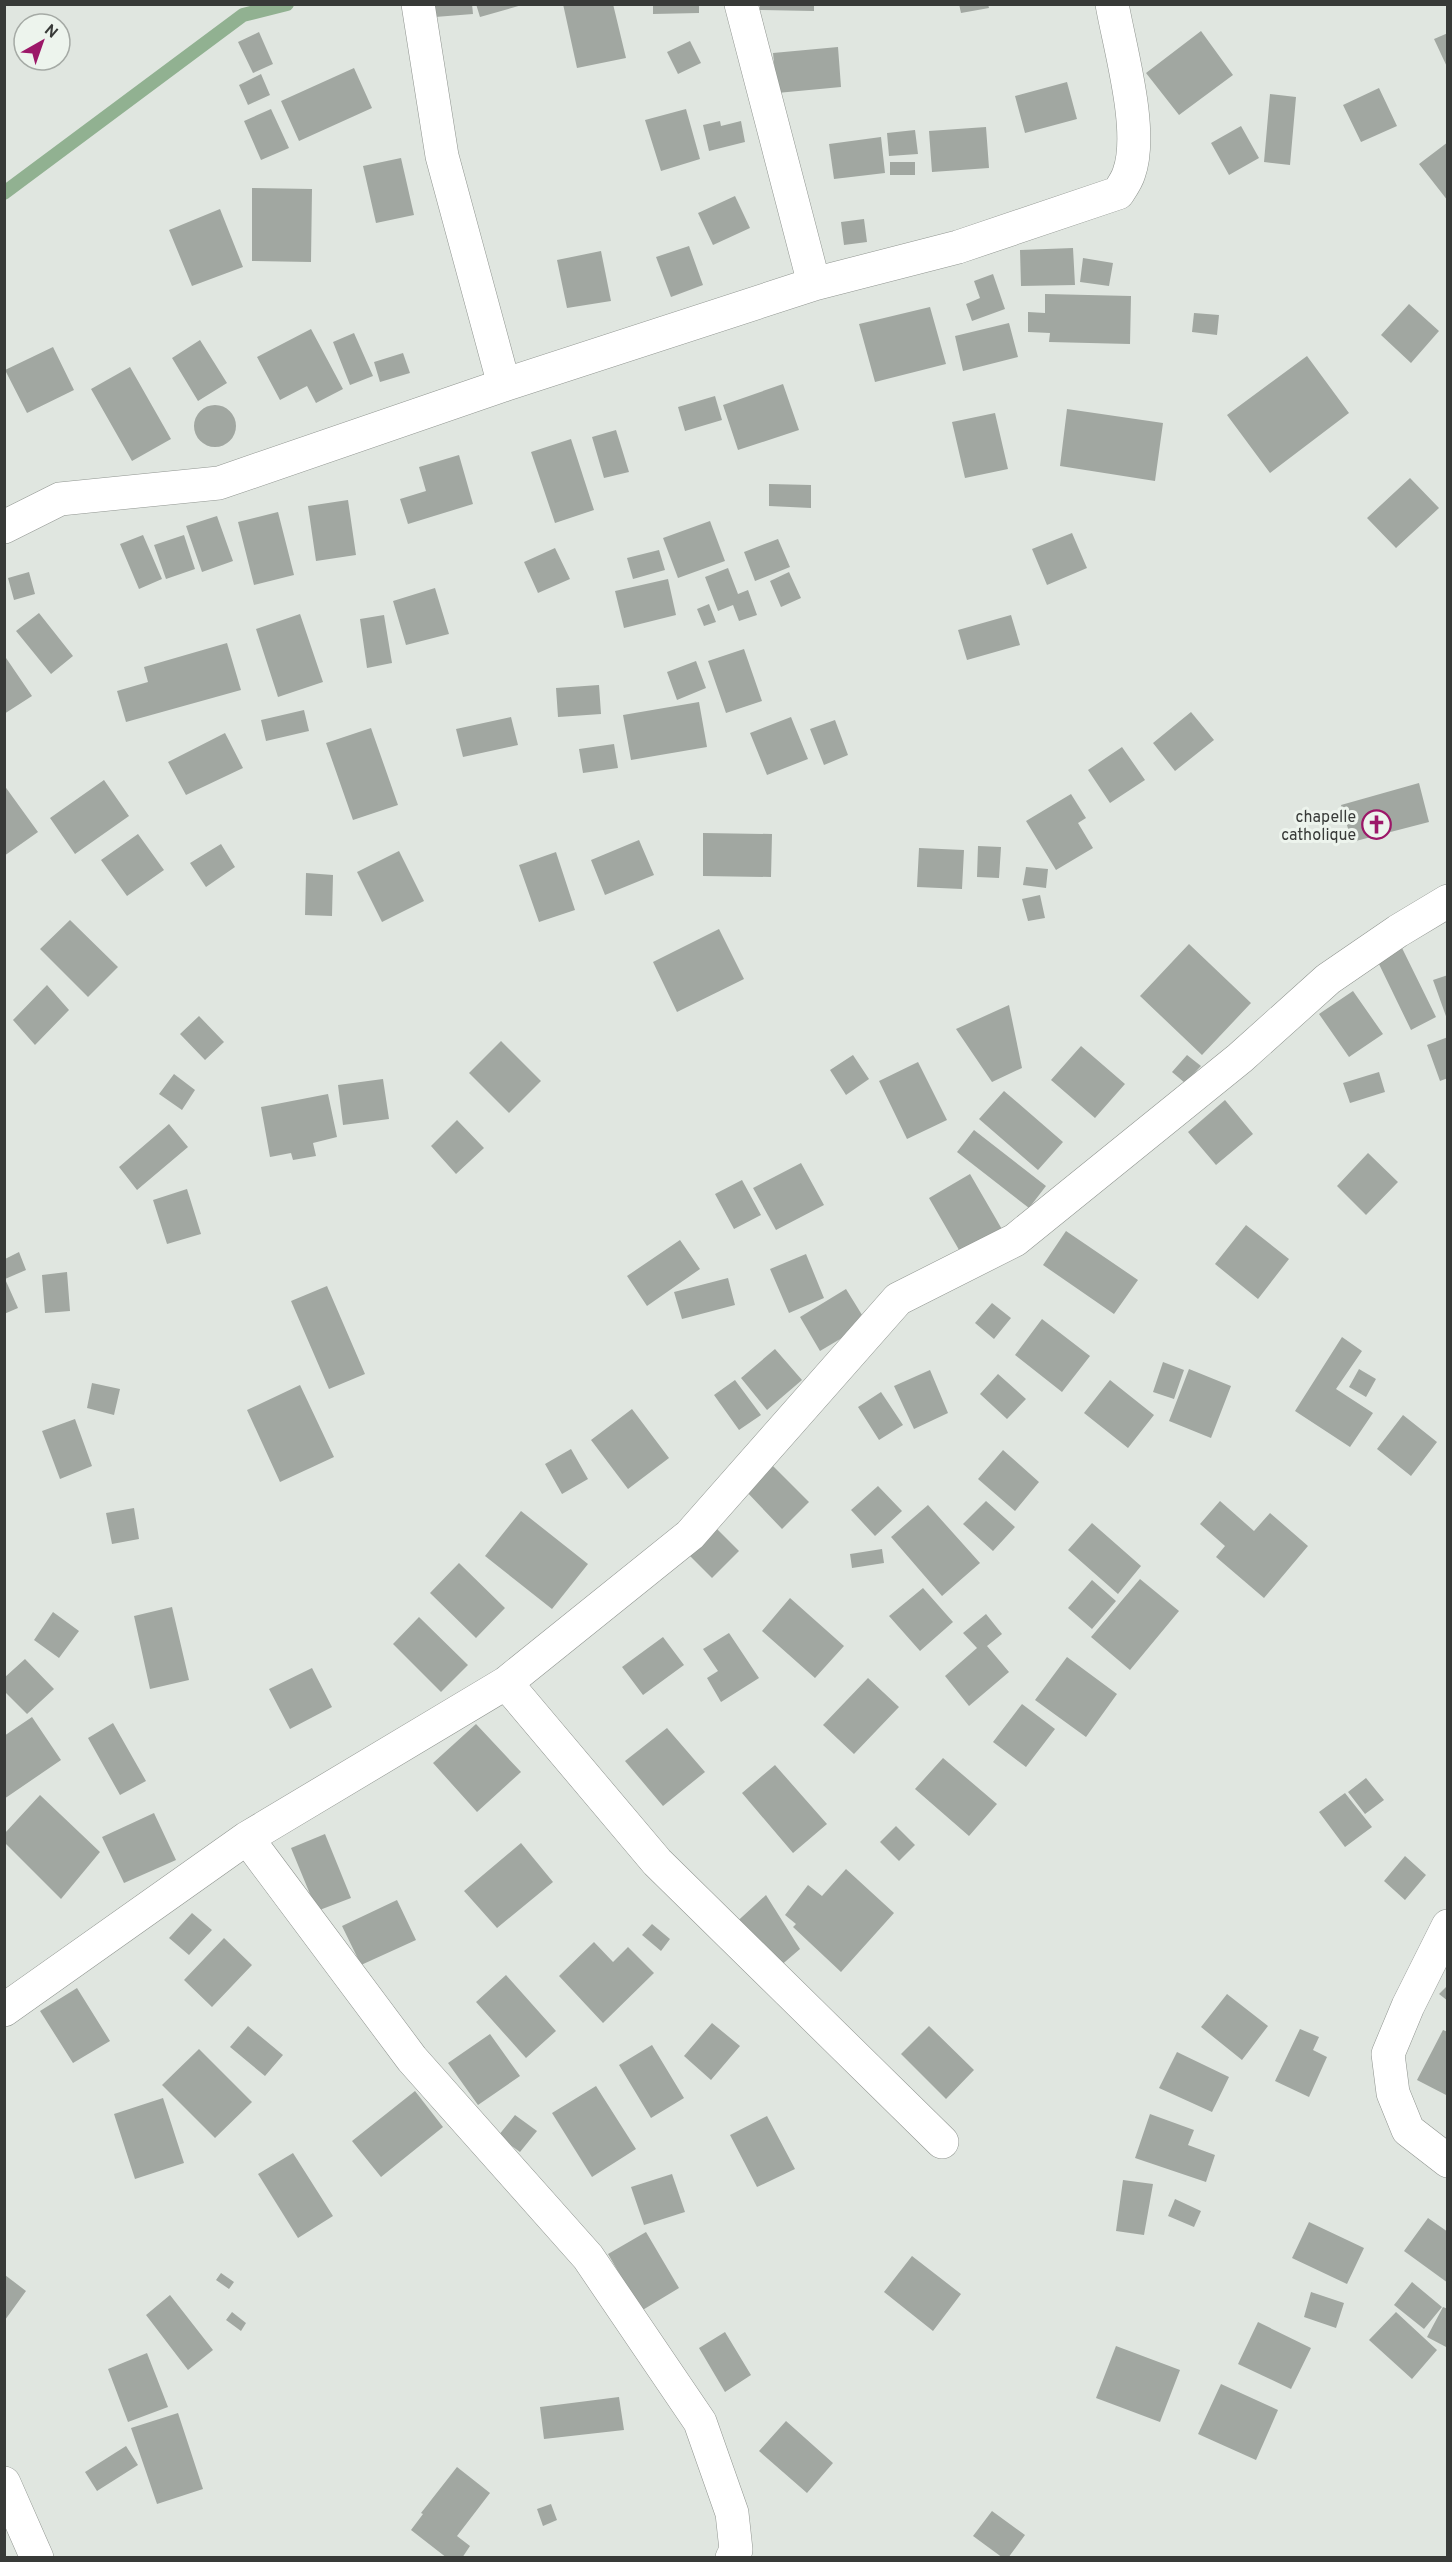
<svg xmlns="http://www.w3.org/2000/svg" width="1452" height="2562" font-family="Overpass,sans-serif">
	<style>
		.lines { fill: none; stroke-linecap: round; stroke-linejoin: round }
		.stream { stroke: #91b191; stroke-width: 14 }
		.building { fill: #a1a7a1 }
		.minor-casing { stroke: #909590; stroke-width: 34 }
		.minor { stroke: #fff; stroke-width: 33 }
		.labels { text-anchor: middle; stroke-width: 6; stroke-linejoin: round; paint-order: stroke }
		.poi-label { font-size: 16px; fill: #383a38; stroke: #edf4ed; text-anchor: end }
	</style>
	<rect width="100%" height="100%" fill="#e0e6e0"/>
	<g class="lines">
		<path class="stream" d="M4,193L243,15L287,4"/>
	</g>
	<path class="building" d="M434,4H472L473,14L435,17Z
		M476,4H522V5L480,17Z
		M563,4H613L626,58L577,68Z
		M653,4H699V13L653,14Z
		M760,4H814V11L760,10Z
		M959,4H988L989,8L961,13Z
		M1201,31L1233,75L1179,115L1146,73Z
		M259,32L273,64L253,73L238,42Z
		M1448,33V69L1434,39Z
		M690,41L701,63L678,74L667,52Z
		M838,47L841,87L777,93L773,53Z
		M354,68L372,108L299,141L281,101Z
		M261,74L270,95L248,105L239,85Z
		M1067,82L1077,119L1025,133L1015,96Z
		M1379,88L1397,126L1361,142L1343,105Z
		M1270,94L1296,97L1290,165L1264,162Z
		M271,109L289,148L261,160L244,121Z
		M686,109L700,159L661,171L645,120Z
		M720,121L721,126L741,121L745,142L709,151L703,125Z
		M1241,126L1259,158L1229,175L1211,143Z
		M986,127L989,168L932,172L929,131Z
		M915,130L918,154L889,156L887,133Z
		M881,137L885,173L834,179L829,144Z
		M1448,142V201L1419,164Z
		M401,158L414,215L376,223L363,166Z
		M890,162H915V175H890Z
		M252,188L312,189L311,262L252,261Z
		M735,196L750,228L713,245L698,213Z
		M220,209L243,267L192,286L169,230Z
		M864,219L867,242L844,245L841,222Z
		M689,246L703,285L671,297L656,257Z
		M1073,248L1075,285L1021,286L1020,250Z
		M601,251L611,301L567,308L557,260Z
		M1083,258L1113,263L1109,286L1080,282Z
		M993,274L1005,309L972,321L966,304L980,298L974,281Z
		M1045,294L1131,296L1130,344L1049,342L1050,333L1028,332V312L1045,313Z
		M1409,304L1439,331L1411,363L1381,335Z
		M930,307L946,364L875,382L859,324Z
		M1194,313L1219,315L1217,335L1192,332Z
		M1009,323L1018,357L963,371L955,336Z
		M311,329L343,389L316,403L307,386L280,400L257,357Z
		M354,333L373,376L350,385L333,342Z
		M200,340L227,383L198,401L172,358Z
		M53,347L74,390L27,413L5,370Z
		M403,353L410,373L380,382L374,362Z
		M1307,356L1349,413L1270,473L1227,415Z
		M130,367L171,439L132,461L91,389Z
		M783,384L799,430L738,450L723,405Z
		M715,396L722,420L685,431L678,407Z
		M194 426a21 21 0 1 1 42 0a21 21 0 1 1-42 0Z
		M1067,409L1163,423L1155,481L1060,466Z
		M995,413L1008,469L965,478L952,422Z
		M616,430L629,472L604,478L592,437Z
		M571,439L594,510L555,523L531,452Z
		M459,455L473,504L408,524L400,499L426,491L419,467Z
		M1410,478L1439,508L1396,548L1367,518Z
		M769,484L811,485V508L769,506Z
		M348,500L356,555L316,561L308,506Z
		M278,512L294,575L254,585L238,522Z
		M217,516L233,561L202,572L186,526Z
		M710,521L725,561L678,578L663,538Z
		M1072,533L1087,568L1047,585L1032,549Z
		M143,535L162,579L139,589L120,544Z
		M184,535L195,569L166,579L154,545Z
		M778,539L790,567L755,581L744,552Z
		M555,548L570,579L538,593L524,562Z
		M659,550L665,570L633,579L627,558Z
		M728,568L738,594L748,590L757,615L739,621L733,605L718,611L705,577Z
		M29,572L35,594L14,600L8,578Z
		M789,572L801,598L781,607L770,581Z
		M668,579L676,615L624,628L615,591Z
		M435,588L449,634L406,645L393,601Z
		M709,604L716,622L704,626L697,609Z
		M39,613L73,656L51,674L16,631Z
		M300,614L323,682L278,697L256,629Z
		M384,615L392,663L367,668L360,619Z
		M1011,615L1020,645L967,660L958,630Z
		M227,643L241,690L126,722L117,691L148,682L144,667Z
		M744,649L762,701L726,713L708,661Z
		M4,655L32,696L4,714Z
		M696,661L706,688L677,700L667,672Z
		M599,685L601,714L558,717L556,688Z
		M699,702L707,747L631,760L623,715Z
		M304,710L309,731L266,741L261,720Z
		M1191,712L1214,740L1175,771L1153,743Z
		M511,717L518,745L463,757L456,729Z
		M791,717L808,759L767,775L750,733Z
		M835,720L848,755L824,765L810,729Z
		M371,728L398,805L353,820L326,743Z
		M225,733L243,768L186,795L168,762Z
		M614,744L618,768L583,773L579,749Z
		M1122,747L1145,780L1110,803L1088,770Z
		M104,780L129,816L75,854L50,818Z
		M1419,783L1429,822L1352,842L1341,805Z
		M4,785L38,832L4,856Z
		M1071,794L1086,818L1078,823L1093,848L1056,870L1026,821Z
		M703,833L772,834L771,877L703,876Z
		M138,834L164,870L127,896L101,860Z
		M639,840L654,875L605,895L591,860Z
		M221,844L235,867L206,887L190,863Z
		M978,846L1001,847L999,878L977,877Z
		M919,848L964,850L962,889L917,887Z
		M399,851L424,901L382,922L357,872Z
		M556,852L575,910L539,922L519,865Z
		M1026,867L1048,869L1046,888L1023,885Z
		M306,873L333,875L332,916L305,915Z
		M1040,895L1045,918L1028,921L1022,899Z
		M70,920L118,967L88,997L40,949Z
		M719,929L744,979L677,1012L653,962Z
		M1189,944L1251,1003L1202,1055L1140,996Z
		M1402,948L1436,1017L1411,1030L1377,960Z
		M1448,975V1019H1447L1433,980Z
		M47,985L69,1010L35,1045L13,1020Z
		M1353,991L1383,1034L1349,1057L1319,1014Z
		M1009,1005L1022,1068L992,1082L956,1029Z
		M199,1016L224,1042L205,1060L180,1034Z
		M1448,1037V1078L1440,1081L1427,1045Z
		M501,1041L541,1081L509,1113L469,1073Z
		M1081,1046L1125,1084L1095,1118L1051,1080Z
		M853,1055L869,1079L846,1095L830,1070Z
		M1187,1055L1201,1066L1185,1083L1172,1072Z
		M918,1062L947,1120L907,1139L879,1081Z
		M1379,1072L1385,1092L1350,1103L1343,1083Z
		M174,1074L195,1090L182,1110L159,1094Z
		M383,1079L389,1119L343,1125L338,1085Z
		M1004,1091L1063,1142L1038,1170L979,1119Z
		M328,1094L337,1137L313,1143L316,1156L293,1160L291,1153L270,1157L261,1107Z
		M1225,1100L1253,1134L1216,1165L1188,1132Z
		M457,1120L484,1148L456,1174L431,1146Z
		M169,1124L188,1147L137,1190L119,1167Z
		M974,1130L1046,1186L1029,1208L957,1152Z
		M1368,1153L1398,1182L1366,1215L1337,1186Z
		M801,1163L824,1205L776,1230L753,1188Z
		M970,1174L1003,1231L962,1255L929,1198Z
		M742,1180L761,1215L734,1229L715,1194Z
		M187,1189L201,1234L167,1244L153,1200Z
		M1246,1225L1289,1259L1258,1299L1215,1264Z
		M1066,1231L1138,1280L1114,1314L1043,1265Z
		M680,1240L700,1269L647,1306L627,1276Z
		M19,1252L26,1270L5,1279L18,1308L4,1314L5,1259Z
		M806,1254L824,1298L789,1313L770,1269Z
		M67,1272L70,1311L45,1313L42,1275Z
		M728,1278L735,1305L682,1319L674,1292Z
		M327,1286L365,1374L329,1389L291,1301Z
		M846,1289L867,1323L820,1351L800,1317Z
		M992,1303L1011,1318L994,1339L975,1323Z
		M1042,1319L1090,1356L1062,1392L1015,1355Z
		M1342,1337L1362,1351L1336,1389L1373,1413L1350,1447L1295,1411Z
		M775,1349L802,1380L767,1410L741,1378Z
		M1163,1362L1184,1370L1174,1399L1153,1392Z
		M1189,1369L1231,1386L1211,1438L1169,1421Z
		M1359,1369L1376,1379L1366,1397L1349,1387Z
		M930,1370L948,1413L914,1429L894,1386Z
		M998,1374L1026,1399L1007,1419L980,1394Z
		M735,1380L761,1415L739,1430L714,1395Z
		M1110,1380L1154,1415L1128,1448L1084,1413Z
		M92,1383L120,1389L114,1415L87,1408Z
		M300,1385L334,1457L280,1482L247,1410Z
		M881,1392L903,1425L879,1440L858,1407Z
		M632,1409L669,1458L628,1489L591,1440Z
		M1403,1415L1437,1442L1411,1476L1377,1449Z
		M75,1419L92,1466L60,1479L42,1431Z
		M571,1449L588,1479L562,1494L545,1464Z
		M1003,1450L1039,1482L1015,1511L978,1479Z
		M770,1463L809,1502L782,1529L744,1489Z
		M878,1486L902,1511L875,1536L851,1510Z
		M986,1501L1015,1527L993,1551L963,1524Z
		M1220,1501L1254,1531L1270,1513L1308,1546L1264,1598L1216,1557L1225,1546L1200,1524Z
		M928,1505L980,1563L942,1596L891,1537Z
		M134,1508L139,1539L112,1544L106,1513Z
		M521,1511L588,1564L552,1609L485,1556Z
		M1092,1523L1141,1566L1118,1594L1068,1550Z
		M717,1529L739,1551L712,1578L690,1556Z
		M882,1549L884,1563L852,1568L850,1554Z
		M459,1563L505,1608L476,1638L430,1593Z
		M1140,1579L1179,1611L1130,1670L1091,1637Z
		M1092,1580L1116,1601L1092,1629L1068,1608Z
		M923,1588L953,1622L920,1651L889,1616Z
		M790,1598L844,1646L815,1678L762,1631Z
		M172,1607L189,1680L150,1689L134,1616Z
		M53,1612L79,1631L59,1658L34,1640Z
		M986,1614L1002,1634L987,1646L1009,1672L969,1706L945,1676L977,1648L963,1633Z
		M419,1617L468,1665L441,1692L393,1644Z
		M729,1633L759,1678L721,1702L707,1678L718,1671L703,1649Z
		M663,1637L684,1665L643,1695L622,1667Z
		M1067,1657L1117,1694L1086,1737L1035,1700Z
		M25,1659L54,1689L27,1714L4,1691V1678Z
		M312,1668L332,1707L290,1729L269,1689Z
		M868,1678L899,1707L854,1754L823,1725Z
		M1022,1704L1055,1729L1026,1767L993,1742Z
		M32,1717L61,1760L4,1799V1736Z
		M113,1723L146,1781L120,1795L88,1738Z
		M476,1724L521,1772L477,1812L433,1763Z
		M667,1728L705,1772L663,1806L625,1761Z
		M943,1758L997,1804L969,1836L915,1789Z
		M775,1765L827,1824L793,1853L742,1793Z
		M1366,1778L1384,1800L1365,1814L1348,1792Z
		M1345,1793L1372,1827L1345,1847L1319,1812Z
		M40,1795L100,1852L61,1899L5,1843V1833Z
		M154,1813L176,1860L124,1883L102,1837Z
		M896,1826L915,1845L899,1861L880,1842Z
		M325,1834L351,1898L317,1911L291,1848Z
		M521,1843L553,1882L497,1928L464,1891Z
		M1405,1856L1426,1875L1405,1900L1384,1881Z
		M846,1869L894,1913L841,1972L793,1927L796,1924L785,1915L808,1885L822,1896Z
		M766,1895L800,1949L772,1973L730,1928Z
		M397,1900L416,1940L361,1965L342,1926Z
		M192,1913L212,1930L189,1955L169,1938Z
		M652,1924L670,1939L661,1951L642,1935Z
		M224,1938L252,1965L212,2007L184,1980Z
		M594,1942L613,1962L628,1947L654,1973L603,2023L559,1976Z
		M506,1975L556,2031L526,2058L476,2002Z
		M1448,1985V2001L1439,1994Z
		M77,1988L110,2041L73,2063L40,2011Z
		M1227,1994L1268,2026L1242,2060L1201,2027Z
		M712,2023L740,2046L711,2080L684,2056Z
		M248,2026L283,2055L265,2076L230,2047Z
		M929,2026L974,2070L946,2099L901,2054Z
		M1300,2029L1319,2037L1313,2050L1327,2057L1309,2097L1275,2081Z
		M1443,2030L1448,2032V2096L1417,2080Z
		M490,2034L520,2076L478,2105L448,2063Z
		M652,2045L684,2098L651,2118L619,2065Z
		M199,2049L252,2102L215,2138L162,2085Z
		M1177,2052L1229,2077L1212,2112L1159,2088Z
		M596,2086L636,2149L592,2177L552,2113Z
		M415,2091L443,2127L381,2177L352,2141Z
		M163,2098L184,2163L135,2179L114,2114Z
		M1150,2114L1194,2130L1188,2145L1215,2155L1206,2182L1135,2158Z
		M515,2115L537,2131L520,2152L498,2136Z
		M767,2116L795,2169L757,2187L730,2135Z
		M293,2153L333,2216L298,2238L258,2174Z
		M672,2174L685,2212L644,2225L631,2187Z
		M1123,2180L1153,2184L1144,2235L1116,2231Z
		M1175,2199L1201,2211L1194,2227L1168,2216Z
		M1428,2218L1448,2232V2283L1404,2251Z
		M1309,2222L1364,2248L1347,2284L1292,2258Z
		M646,2232L679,2288L641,2311L608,2254Z
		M912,2256L961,2294L933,2331L884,2292Z
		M221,2273L234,2282L229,2289L216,2280Z
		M5,2275L26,2291L5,2320Z
		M1412,2282L1442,2307L1424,2329L1394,2305Z
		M1311,2292L1344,2303L1336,2328L1304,2317Z
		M170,2295L213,2350L188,2370L146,2315Z
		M1443,2307L1448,2309V2348L1427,2337Z
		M232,2312L246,2323L241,2331L226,2320Z
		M1396,2312L1437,2350L1412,2379L1369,2340Z
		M1258,2322L1311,2348L1291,2389L1238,2364Z
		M725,2332L751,2375L725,2392L699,2348Z
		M1116,2346L1180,2370L1160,2422L1096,2398Z
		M147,2353L168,2407L128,2422L108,2369Z
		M1221,2384L1278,2410L1256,2460L1198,2434Z
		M619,2397L624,2430L544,2439L540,2407Z
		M178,2413L203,2489L157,2504L131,2428Z
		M786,2421L833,2463L807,2493L759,2451Z
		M126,2446L138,2465L97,2491L85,2472Z
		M457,2467L490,2493L457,2536L470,2546L462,2558H447L411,2530L423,2514L421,2513Z
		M551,2504L557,2520L543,2526L537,2509Z
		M992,2511L1025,2535L1008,2558H1003L973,2536Z"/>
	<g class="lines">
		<defs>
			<path id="minor" d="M418,4L442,156L504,385
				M741,4L814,284
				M4,527L60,499L219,483L504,385L814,284L958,247L1118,193C1122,187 1127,180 1129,173C1144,131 1120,49 1112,4
				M506,1683L657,1862L942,2142
				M247,1838L412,2059L588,2257L700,2422L732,2513L736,2550L732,2558
				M1448,1926L1408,2006L1388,2054L1393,2093L1408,2130L1448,2161
				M4,2010L247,1838L506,1683L690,1535L898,1299L1015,1240L1240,1058L1328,979L1398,931L1448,901
				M4,2483L37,2558"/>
		</defs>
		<use href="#minor" class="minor-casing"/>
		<use href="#minor" class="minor"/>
	</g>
	<defs>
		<symbol id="church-ring" viewBox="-11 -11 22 22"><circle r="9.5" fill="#edf4ed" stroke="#9c1768" stroke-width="1.5"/><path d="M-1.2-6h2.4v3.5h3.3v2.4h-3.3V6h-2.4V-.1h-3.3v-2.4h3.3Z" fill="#9c1768"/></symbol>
	</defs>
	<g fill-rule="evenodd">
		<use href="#church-ring" x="1360" y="808" width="33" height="33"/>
	</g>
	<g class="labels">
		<g class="poi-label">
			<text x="1356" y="822">chapelle<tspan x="1356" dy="18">catholique</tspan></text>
		</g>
	</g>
	<rect width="1452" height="2562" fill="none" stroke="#383a38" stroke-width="12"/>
	<g transform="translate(42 42) rotate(40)"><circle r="28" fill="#edf4ed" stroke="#a5aaa5" stroke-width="1.5"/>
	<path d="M0-4.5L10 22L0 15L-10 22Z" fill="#9c1768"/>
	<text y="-9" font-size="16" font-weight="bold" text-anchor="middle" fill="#383a38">N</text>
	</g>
</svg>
